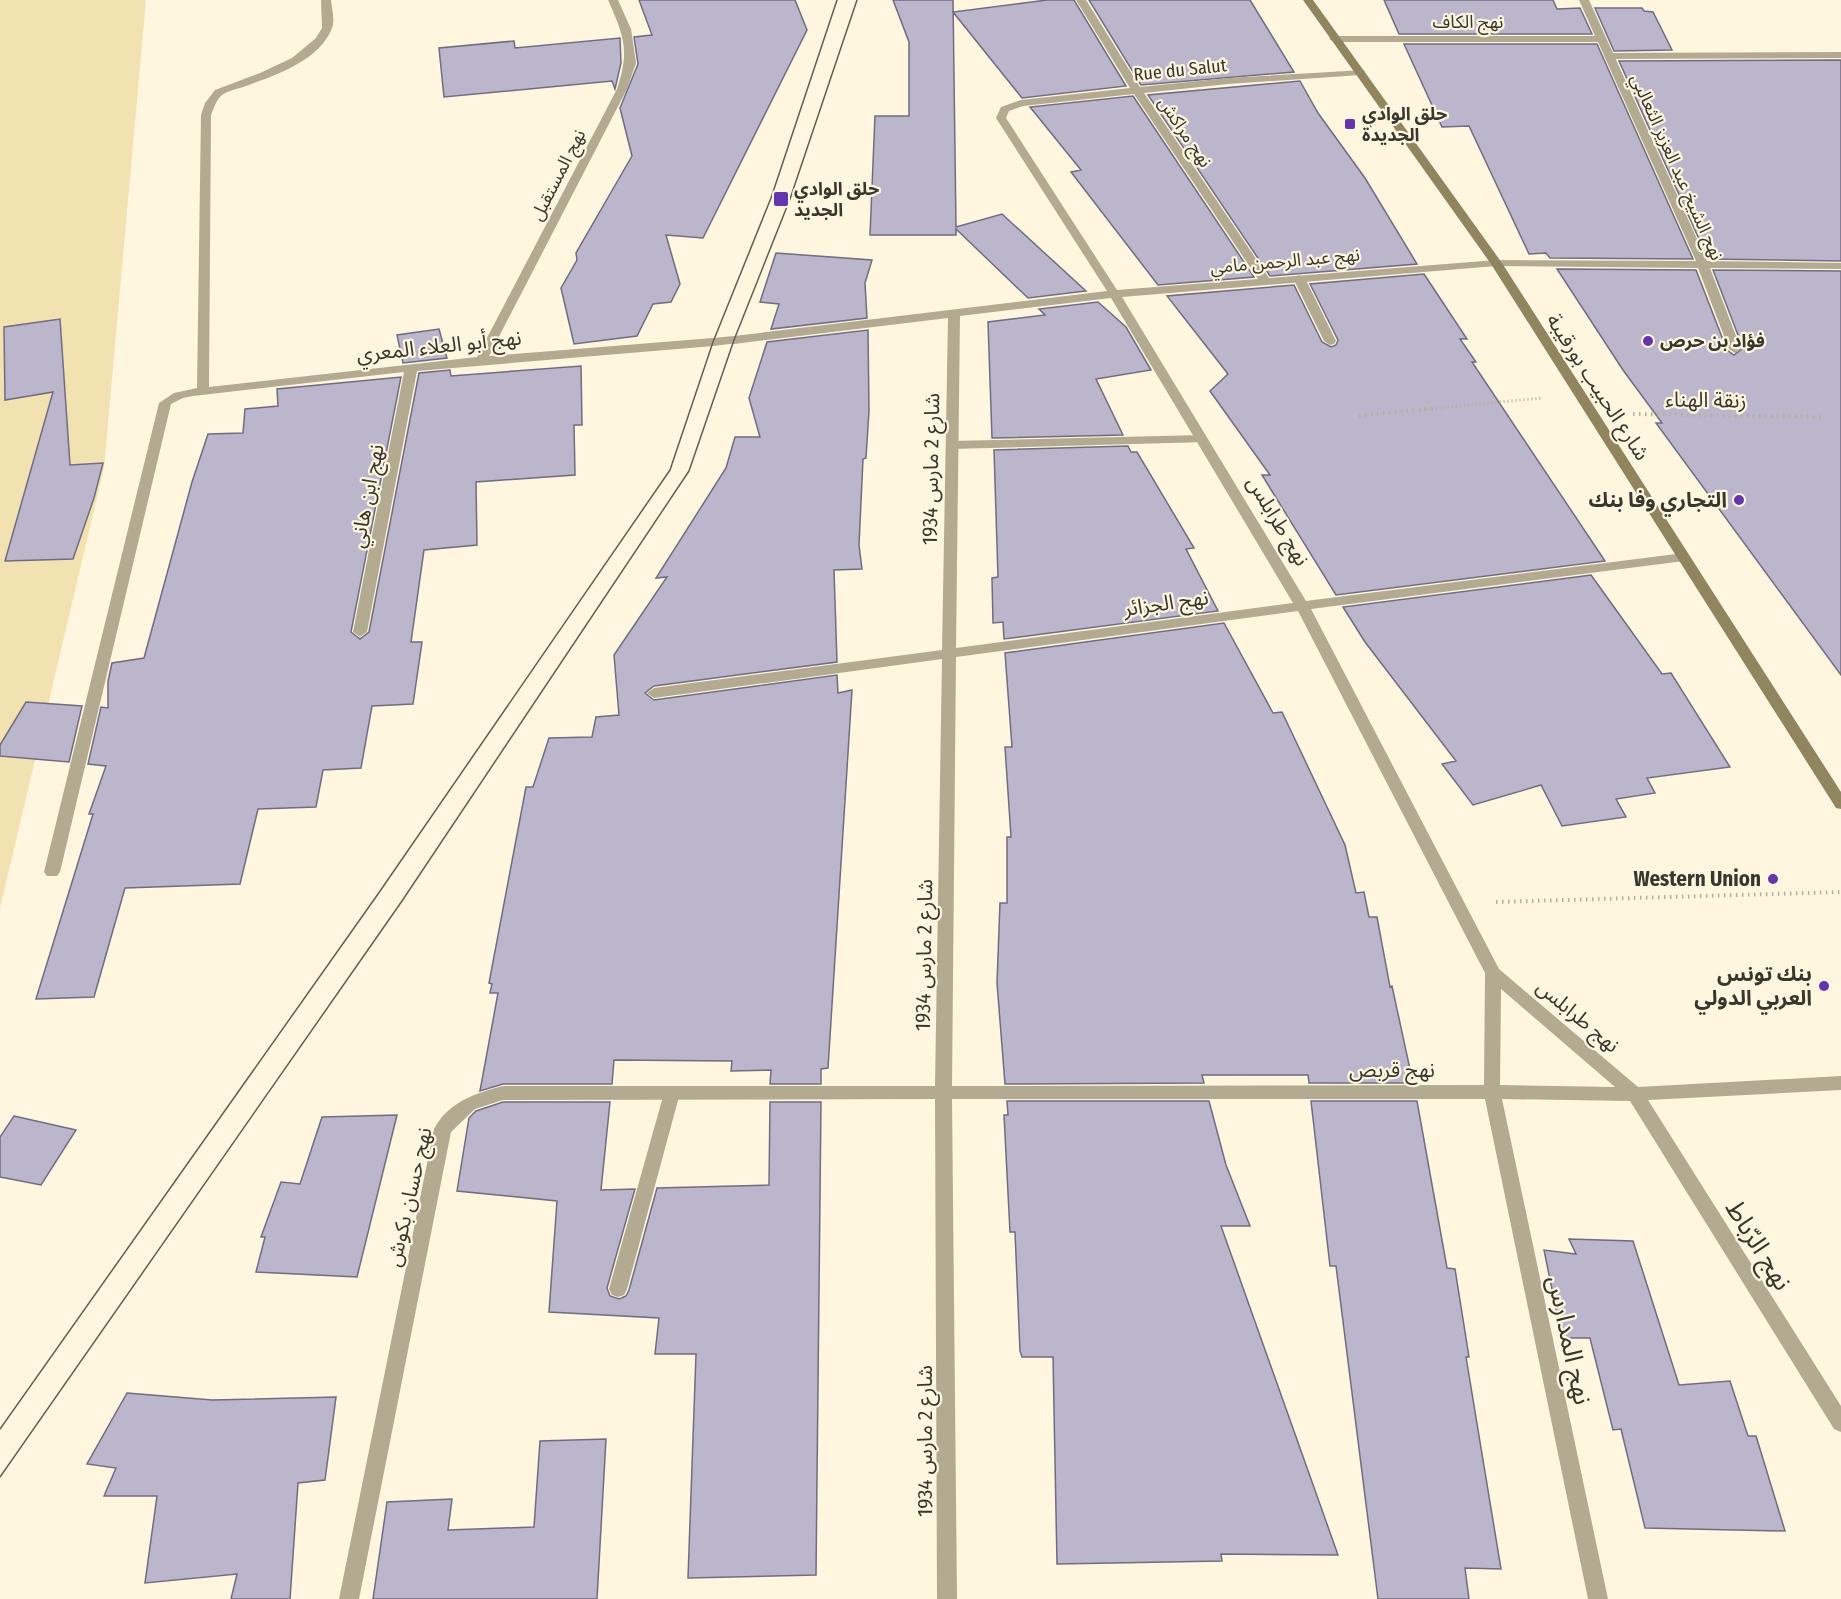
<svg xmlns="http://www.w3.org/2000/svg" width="1841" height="1599" font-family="'Fira Sans Condensed','Noto Sans Arabic',sans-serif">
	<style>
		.green { fill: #f2e1b1 }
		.building { fill: #bbb6cc; stroke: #716c80; stroke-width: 1.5 }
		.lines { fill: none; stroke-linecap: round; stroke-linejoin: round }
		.path-far1 { stroke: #b5af9d; stroke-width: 3; stroke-dasharray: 1 3; stroke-linecap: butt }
		.path { stroke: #b5af9d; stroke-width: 4; stroke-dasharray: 1.5 4.5; stroke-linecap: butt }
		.service { fill: #b2aa91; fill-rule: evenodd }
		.pedestrian { fill: #b2aa91; fill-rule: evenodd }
		.minor { fill: #b2aa91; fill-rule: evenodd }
		.secondary { fill: #918560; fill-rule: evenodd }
		.tram { stroke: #625e52; stroke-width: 1.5 }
		.poi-dot { fill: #6535ac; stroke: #fef6df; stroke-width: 2 }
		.labels { text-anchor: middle; stroke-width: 4.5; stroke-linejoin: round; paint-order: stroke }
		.far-street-label { font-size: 18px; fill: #39362d; stroke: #fef6df }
		.far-poi-label { font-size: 18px; font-weight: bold; fill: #39362d; stroke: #fef6df; text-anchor: start }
		.street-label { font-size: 21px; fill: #39362d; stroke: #fef6df }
		.poi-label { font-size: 21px; font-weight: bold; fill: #39362d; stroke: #fef6df; text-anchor: end }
		.near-street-label { font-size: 26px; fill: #39362d; stroke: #fef6df }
	</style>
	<rect width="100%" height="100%" fill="#fef6df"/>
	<path class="green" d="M0,0H146L104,468L0,908Z"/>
	<path class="building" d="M639,0H795L807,30L703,238L666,235L680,284L671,302L653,304L637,336L574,344L561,288L577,260L576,253L632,156L620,108L638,64L634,37L652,35Z
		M893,0H953L956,227L1002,214L1086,291L1028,298L956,229V235H870L875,116H909V42Z
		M1047,0H1074L1126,86L1022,98L953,12Z
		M1089,0H1250L1294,72L1141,85Z
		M1384,0H1553L1557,9L1580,8L1592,34H1399Z
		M1595,8H1642L1644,11L1653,12L1672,50L1614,51Z
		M620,38L621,63L615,89L612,81L444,97L439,48L514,41L515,48Z
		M1404,44H1597L1693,259L1550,258L1546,253L1529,254L1469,126L1442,127Z
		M1841,60V261L1708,259L1619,61Z
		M1300,81L1318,113L1365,178L1417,264L1270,276L1148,95Z
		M1133,96L1254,277L1158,285L1071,172L1081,170L1030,107Z
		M776,253L872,260L865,283L867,318L771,329L779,304L760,302Z
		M1557,269L1696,270L1727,350L1734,355L1743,348L1713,270L1841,271V675L1656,423H1662L1623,370Z
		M1424,274L1467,339H1460L1476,362H1472L1605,561L1336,595L1262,475H1270L1210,391L1228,374L1167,296L1294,285L1322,342L1331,347L1336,345L1338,340L1310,284Z
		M1098,302L1126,327L1151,370L1096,379L1123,435L992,438L988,322L1045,315L1039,309Z
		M60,319L70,465L103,463L94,498L73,559L5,561L53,392L5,400L4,327Z
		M439,329L447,358L403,363L397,335Z
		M868,330L869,411L866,458L863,459L859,545L862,569L834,570L837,662L654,686L645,693L654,700L837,675L838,693L852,690L828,1068L821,1069V1084H770L771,1070L731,1071L732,1061L614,1060L612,1084H503L480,1091L498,993H490L492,984L489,983L526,787H533L549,738L592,737L596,717L619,715L614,655L667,577L656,578L726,468L735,437H760L749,398L767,342Z
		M581,366L582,425H574L575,475L476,482L477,545L424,550L411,642H422L413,704L372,706L361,768L323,770L316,807L258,809L240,884L125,888L94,997L36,999L93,814H89L106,766L88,764L101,707L108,708V681L112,663L144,658L192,482L208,434L243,433L245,409L278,406L277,389L401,377L351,632L360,639L369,632L419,373L450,370L451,376Z
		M1128,446L1131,452H1137L1194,548L1186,549L1218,611L1004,639L1003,622L993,623L992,578L998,577L994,450Z
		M1591,575L1662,674L1671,673L1730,767L1647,778L1655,793L1616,799L1626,817L1562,826L1541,785L1473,805L1442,764L1456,761L1365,642L1343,607Z
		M1224,623L1273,713L1282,712L1345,845L1356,893L1364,892L1369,917H1377L1390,987L1392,986L1413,1083H1309L1308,1075H1202L1204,1083L1005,1084L997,983L1000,903H1007V837H1011L1005,747H1012L1005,653Z
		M26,702L82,706L69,762L0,756V745Z
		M1007,1101H1209L1226,1165L1250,1226H1221L1338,1555L1221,1554L1222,1561L1057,1564L1053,1357H1022L1020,1351L1015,1232H1010L1004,1115H1008Z
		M1311,1101H1417L1447,1268L1455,1269L1469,1357H1466L1501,1569L1465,1568L1469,1599H1378L1336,1266H1330Z
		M503,1102H610L601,1190L635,1189L607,1288L610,1296L619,1299L626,1296L629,1290L657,1188L769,1185L770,1102H821L816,1575L688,1578L696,1354H655L659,1318L549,1312L557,1201L457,1191L469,1118L476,1111Z
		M397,1115L357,1277L256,1272L265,1237H261L281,1182L300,1184L322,1117Z
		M14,1116L76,1130L41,1185L0,1177V1137Z
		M1569,1239L1633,1241L1679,1385L1730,1381L1748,1436H1756L1785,1531L1645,1528L1621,1429L1613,1430L1590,1338H1562L1544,1250L1576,1254Z
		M127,1393L212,1400L336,1397L325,1480L298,1483L290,1599H231L237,1574L145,1583L157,1496H104L116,1468L87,1464Z
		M606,1439L597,1599H373L387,1502L452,1499L448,1530L534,1527L540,1441Z"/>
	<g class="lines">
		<path class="path-far1" d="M1420,410L1541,398"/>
		<path class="path" d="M1633,414L1821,417
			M1359,416L1435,408
			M1496,902L1841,892"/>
		<path class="service" d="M1841,52V58L1609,59L1604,56L1609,53Z"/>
		<path class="pedestrian" d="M1299,275L1305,278L1336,341L1334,344L1330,345L1324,341L1293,278Z
			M734,336L740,340L738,343L713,346L707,342L713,338Z
			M1202,435L1208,439L1206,442L952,449L946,445L952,441Z
			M672,1086L678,1088L680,1093L627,1289L624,1295L618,1297L612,1295L609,1289L664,1093L666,1088Z"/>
		<path class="minor" d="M321,0H331C332,9 335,20 332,28C320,60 278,74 249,85C241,88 229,90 222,95C216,100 214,108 211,115L209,387L477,357L617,89C630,50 624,36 608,0H618L631,29L636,63L627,89L489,356L713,338L719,342L713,346L417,371L367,632L360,637L353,632L404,372L193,396L183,398L171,404L60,872L57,876H47L44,872L159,403L174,393L197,388L201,115L205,103L215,90L260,73L292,58L316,38L322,28Z
			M1076,0H1086L1140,87L1228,78L1364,70L1365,72L1360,75L1228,84L1144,93L1269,278L1496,260L1696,261L1598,42H1334L1329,39L1334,36H1595L1579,0H1589L1707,261L1841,263V269L1710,268L1741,349L1735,353L1729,349L1698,268L1496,266L1122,297L1306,601L1684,553L1691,557L1684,561L1311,609L1499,969L1638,1087L1841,1076V1090L1648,1100L1841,1406V1432L1834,1429L1630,1101L1502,1099L1608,1599H1588L1485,1099H952L957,1599H937L935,1099L503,1100L475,1109L451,1132L359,1599H339L434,1129C448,1102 476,1093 503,1086H935L942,659L654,698L647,693L654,688L942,650L948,318L734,344L728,340L734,336L1107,291L996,118L1001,107L1021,100L1130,88ZM1134,94L1258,279L1117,290L1006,118L1009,111L1023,106ZM1111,298L1293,603L956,648L960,316ZM1298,611L1485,973L1484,1085L952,1086L956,657ZM1501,989L1615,1087L1500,1085Z"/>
		<path class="secondary" d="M1303,0H1313L1502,263L1841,792V809L1836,808L1491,264Z"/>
		<path class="tram" d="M0,1429L378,894L670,470L713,342L771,198L837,0
			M0,1477L402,901L689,471L734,340L790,199L857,0"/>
	</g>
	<g class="poi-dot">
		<rect x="1344" y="118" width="12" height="12" rx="3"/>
		<rect x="773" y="191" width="16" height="16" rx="3"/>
		<circle cx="1648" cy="341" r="6"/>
		<circle cx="1739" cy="500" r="6"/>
		<circle cx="1773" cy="879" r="6"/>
		<circle cx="1824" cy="986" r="6"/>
	</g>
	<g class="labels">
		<g class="far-street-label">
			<text x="1468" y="28">نهج الكاف</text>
			<text transform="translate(1180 70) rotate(-6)" y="6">Rue du Salut</text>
			<text transform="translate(1185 132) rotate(56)" y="6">نهج مراكش</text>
			<text transform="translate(1677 167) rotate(66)" y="6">نهج الشيخ عبد العزيز الثعالبي</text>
			<text transform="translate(558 175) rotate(-63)" y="6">نهج المستقبل</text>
			<text transform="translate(1285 261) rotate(-5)" y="6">نهج عبد الرحمن مامي</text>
		</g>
		<g class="far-poi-label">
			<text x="1362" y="120">حلق الوادي<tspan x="1362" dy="21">الجديدة</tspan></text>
			<text x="794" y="195">حلق الوادي<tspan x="794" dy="21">الجديد</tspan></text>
			<text x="1660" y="347">فؤاد بن حرص</text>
		</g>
		<g class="street-label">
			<text transform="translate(439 346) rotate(-6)" y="7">نهج أبو العلاء المعري</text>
			<text transform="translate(1598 387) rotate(57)" y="7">شارع الحبيب بورقيبة</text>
			<text transform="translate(1706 400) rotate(1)" y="7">زنقة الهناء</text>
			<text transform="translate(931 469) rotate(-89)" y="7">شارع 2 مارس 1934</text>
			<text transform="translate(367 496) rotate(-79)" y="7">نهج ابن هاني</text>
			<text transform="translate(1278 521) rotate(59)" y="7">نهج طرابلس</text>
			<text transform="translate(1166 603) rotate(-8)" y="7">نهج الجزائر</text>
			<text transform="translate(924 955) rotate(-89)" y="7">شارع 2 مارس 1934</text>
			<text transform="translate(1578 1016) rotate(40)" y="7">نهج طرابلس</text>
			<text x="1392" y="1077">نهج قربص</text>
			<text transform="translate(409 1197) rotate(-77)" y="7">نهج حسان بكوش</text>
			<text transform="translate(925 1441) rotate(-90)" y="7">شارع 2 مارس 1934</text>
		</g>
		<g class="poi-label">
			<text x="1727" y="507">التجاري وفا بنك</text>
			<text x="1761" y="886">Western Union</text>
			<text x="1812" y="981">بنك تونس<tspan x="1812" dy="24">العربي الدولي</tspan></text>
		</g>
		<g class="near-street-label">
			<text transform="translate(1759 1245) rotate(58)" y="9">نهج الرّباط</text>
			<text transform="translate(1570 1340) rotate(78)" y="9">نهج المدارس</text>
		</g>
	</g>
</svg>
